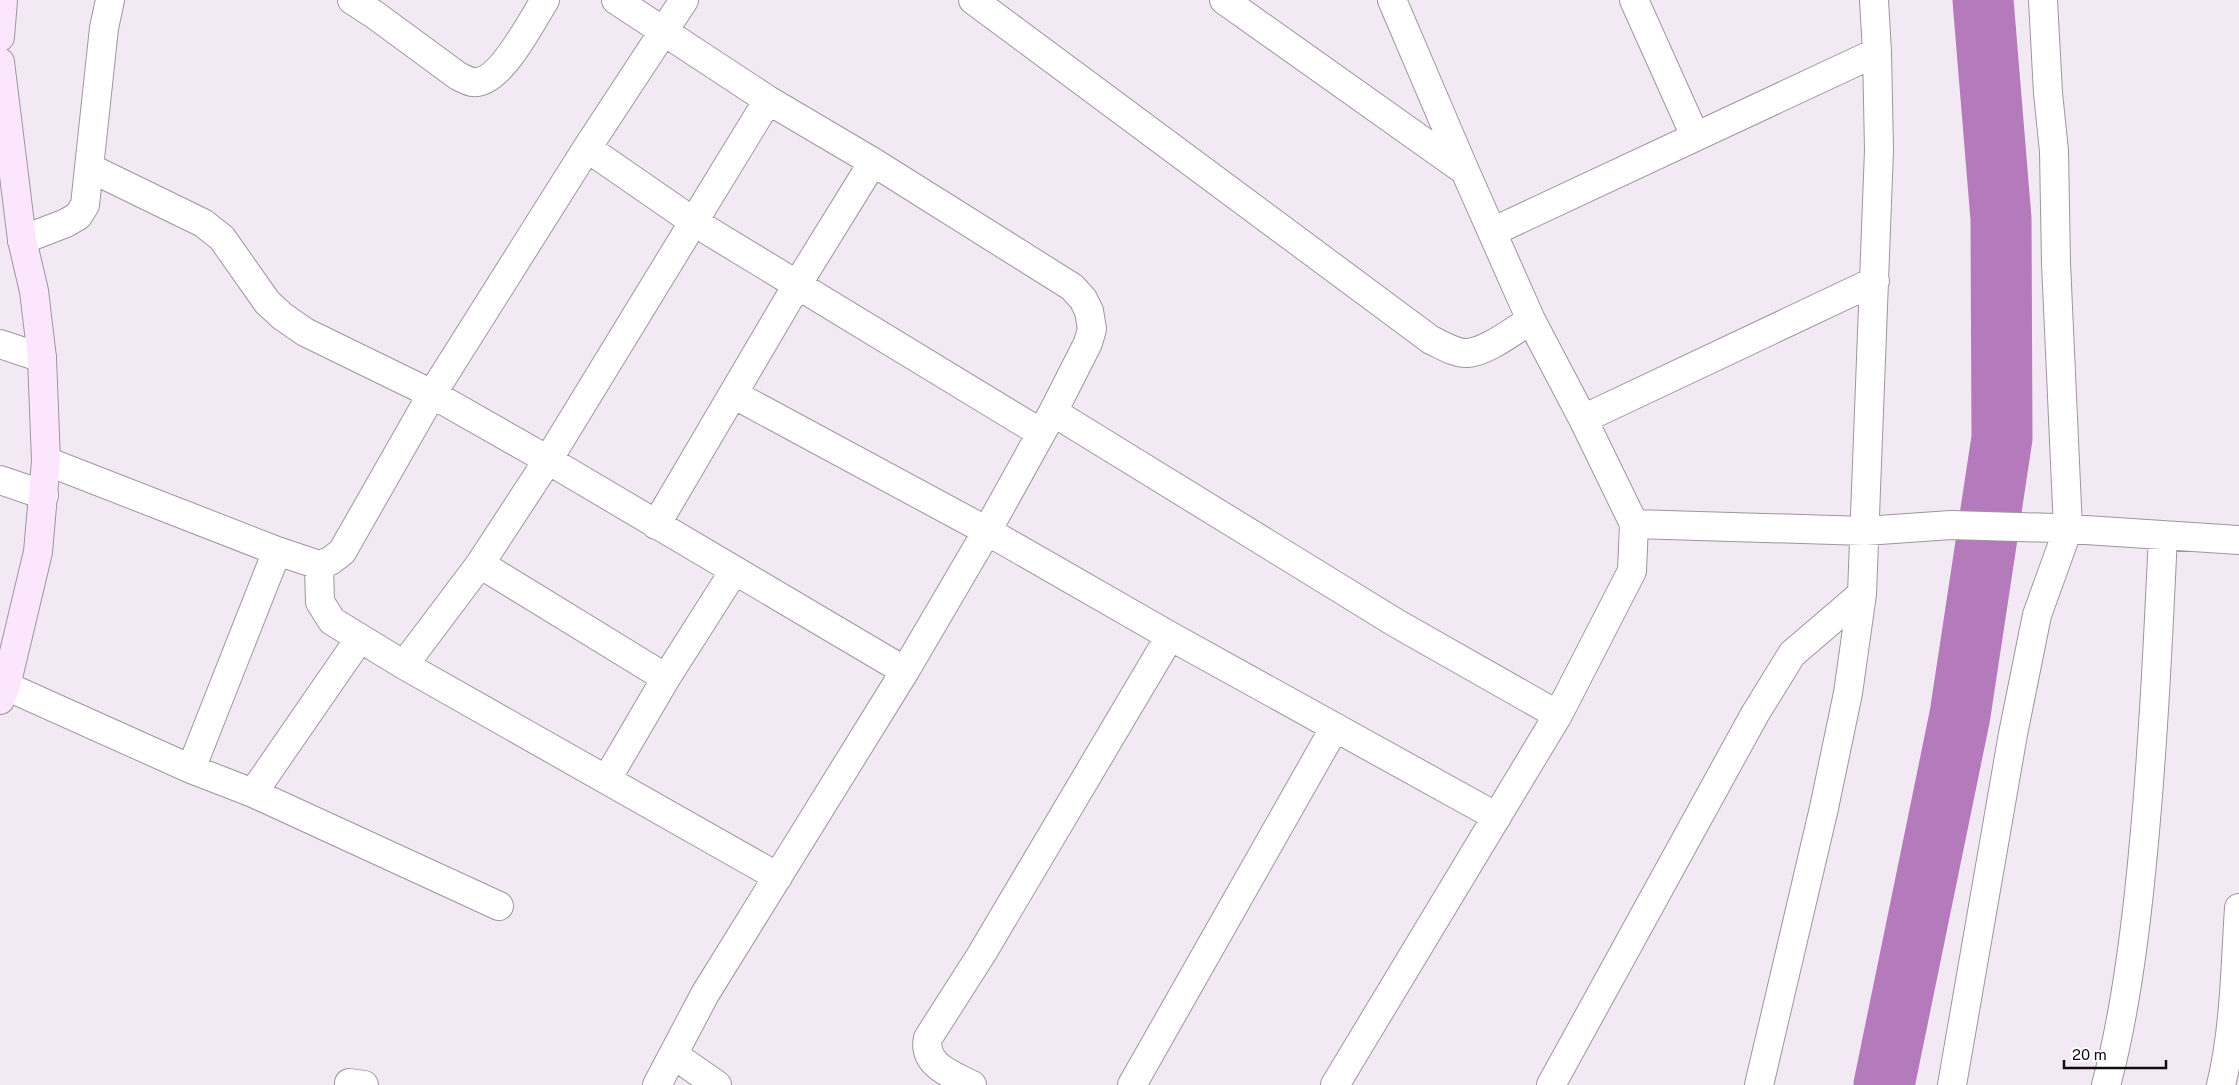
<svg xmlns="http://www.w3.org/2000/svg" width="2239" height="1085" font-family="'Public Sans',sans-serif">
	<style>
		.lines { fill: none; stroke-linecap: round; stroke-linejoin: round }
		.river { stroke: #b57abb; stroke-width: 61 }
		.street-casing { stroke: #9e959f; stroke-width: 30 }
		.secondary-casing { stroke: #9e959f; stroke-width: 30 }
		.street { stroke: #fff; stroke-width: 28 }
		.secondary { stroke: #fbe6fd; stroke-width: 28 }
	</style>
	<rect width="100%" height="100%" fill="#f3e9f4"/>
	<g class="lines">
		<path class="river" d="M1884,1085L1960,715L2002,438L2001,219L1983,0"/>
		<defs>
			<path id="street" d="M352,0L375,15L458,76C462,78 468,81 472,82C500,86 532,20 545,0
				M616,0L768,100L873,162L1072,287L1083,299L1089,311L1092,329L1088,343L1053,412L987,531L905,671L705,994L657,1085
				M973,0L1431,340C1442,345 1456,354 1468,353C1488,351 1514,330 1531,320
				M1224,0L1465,171
				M1634,0L1695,136
				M587,148L694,222L1041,433
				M90,168L203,223L222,238L267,302L282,316L305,332L432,394L548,460L905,671
				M1492,232L1877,52
				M22,240L66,223L78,216L85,205L104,28L110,0
				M0,344L42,358
				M733,394L987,531L1170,636L1497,817
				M1053,412L1396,623L1558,715
				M1583,419L1875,281
				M46,461L277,551L319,565L330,561L342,552L432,394L587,148L684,0
				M0,480L44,495
				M1634,524L1865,531L1951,525L2055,528L2239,540
				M656,525L797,285L873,162
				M480,564L666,678
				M319,565L320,602L332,621L404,665L778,877
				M404,665L480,564L548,460L768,100
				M6,686L191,769L253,793L499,906
				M191,769L277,551
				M607,779L666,678L734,571
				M253,793L360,638
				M674,1055L717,1085
				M349,1083L364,1085
				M972,1085C953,1075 922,1065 928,1038L981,955L1170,636
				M1132,1085L1335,727
				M1335,1085L1558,715L1632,571L1634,524L1583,419L1531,320L1465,171L1392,0
				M1551,1085L1755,714L1792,654L1862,594
				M1759,1085L1824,808L1848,693L1862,594L1879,150L1877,52L1874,0
				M1952,1085L2013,734L2037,615L2068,529L2056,263L2054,151L2048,93L2043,0
				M2106,1085C2126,1013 2136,928 2143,853C2153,748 2158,642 2163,536
				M2221,1085C2235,1028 2235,967 2239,908"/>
			<path id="secondary" d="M0,37L3,0
				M0,62L22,240L34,291L42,358L46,461L38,552L6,686L0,700"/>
		</defs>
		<use href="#street" class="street-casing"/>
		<use href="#secondary" class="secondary-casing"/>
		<use href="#street" class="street"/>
		<use href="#secondary" class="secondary"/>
	</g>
	<path d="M2064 1060v8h102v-8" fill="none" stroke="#100c10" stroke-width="2.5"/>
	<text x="2072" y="1060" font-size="15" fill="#100c10" stroke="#ffffff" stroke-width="4" paint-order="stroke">20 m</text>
</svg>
